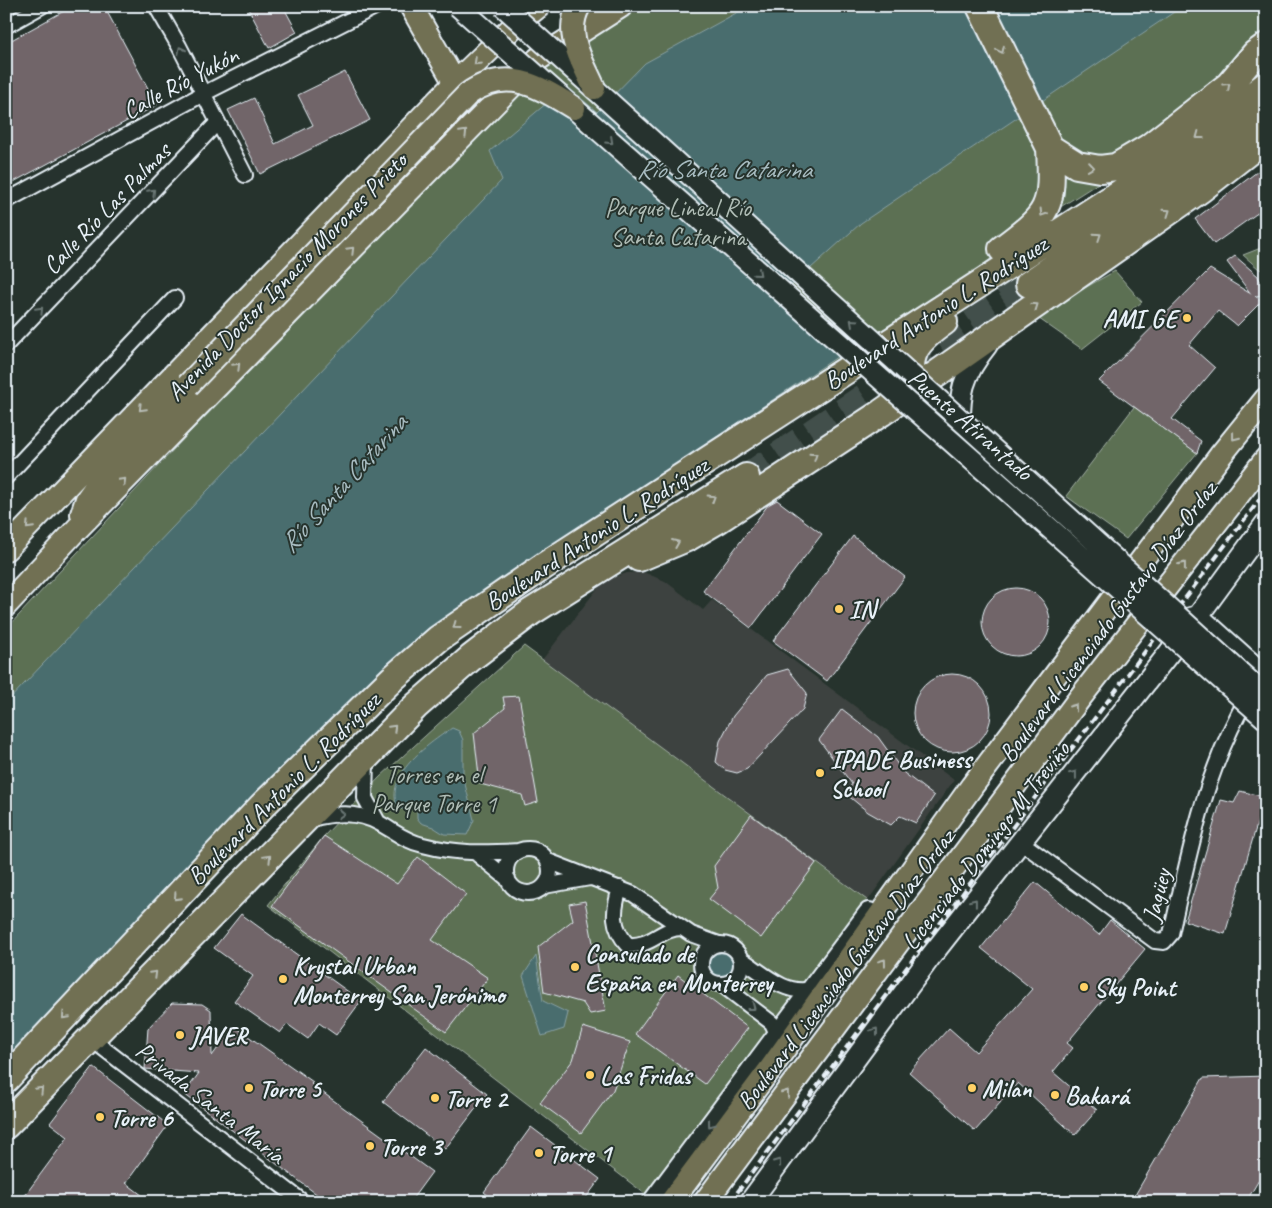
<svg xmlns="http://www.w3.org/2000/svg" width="1272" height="1208" font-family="Caveat,sans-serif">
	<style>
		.built { fill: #3c423f }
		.green { fill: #5c6f52; stroke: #a2b0a5 }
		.water { fill: #496d6e; stroke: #89a2a5 }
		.building { fill: #716569; stroke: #e8f1f8 }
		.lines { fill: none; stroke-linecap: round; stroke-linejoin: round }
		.highway-tunnel { stroke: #43504b; stroke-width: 26; stroke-dasharray: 26 13; stroke-linecap: butt }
		.street-casing { stroke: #e8f1f8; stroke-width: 18 }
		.secondary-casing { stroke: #e8f1f8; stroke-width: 24 }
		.primary-casing { stroke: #e8f1f8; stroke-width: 26 }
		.highway-casing { stroke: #e8f1f8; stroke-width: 30 }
		.street { stroke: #26332d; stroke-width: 14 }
		.secondary { stroke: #26332d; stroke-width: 20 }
		.primary { stroke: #716f52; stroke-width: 22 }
		.highway { stroke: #716f52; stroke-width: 26 }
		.rail { stroke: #e8f1f8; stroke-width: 4; stroke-dasharray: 8 4; stroke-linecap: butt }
		.secondary-bridge-casing { stroke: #e8f1f8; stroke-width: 24; stroke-linecap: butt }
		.primary-bridge-casing { stroke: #e8f1f8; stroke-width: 26; stroke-linecap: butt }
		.secondary-bridge { stroke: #26332d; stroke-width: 20 }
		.primary-bridge { stroke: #716f52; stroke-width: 22 }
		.oneway { stroke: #6a7674 }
		.oneway2 { stroke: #b8bdb6 }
		.poi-dot { fill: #ffd166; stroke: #26332d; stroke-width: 2 }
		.labels { text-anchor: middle; stroke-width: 4; stroke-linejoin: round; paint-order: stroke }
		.street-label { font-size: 25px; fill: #e8f1f8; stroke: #26332d }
		.park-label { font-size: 25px; fill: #b0bdb6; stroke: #26332d }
		.poi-label { font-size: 25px; font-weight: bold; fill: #e8f1f8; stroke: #26332d; text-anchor: start }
		.water-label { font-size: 26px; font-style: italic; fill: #a8bcc1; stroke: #26332d }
	</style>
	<rect width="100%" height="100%" fill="#26332d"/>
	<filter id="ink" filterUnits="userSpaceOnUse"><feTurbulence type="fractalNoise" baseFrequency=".02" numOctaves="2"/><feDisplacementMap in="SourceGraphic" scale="10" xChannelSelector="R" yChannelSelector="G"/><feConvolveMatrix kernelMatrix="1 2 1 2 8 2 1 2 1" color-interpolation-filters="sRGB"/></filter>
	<g filter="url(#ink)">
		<path class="built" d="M643,572L665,581L703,610L712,600L954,780L814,976L751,815L542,660L597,589L612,578L627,573Z"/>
		<path class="green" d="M637,6H1266V57L1119,170L1051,213L951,289L451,626L6,1076V629L287,328L564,47Z
			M1266,246V275H1264L1262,270L1259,269L1243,255Z
			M1115,271L1142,302L1082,349L1035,316Z
			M1134,407L1197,453L1126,539L1066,496Z
			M524,646L867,900L814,976L649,1197L268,905L324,836L380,777Z"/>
		<path class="water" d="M749,6H1183L861,223L790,287L855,345L481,594L6,1060V703L502,180L490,151L567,86L597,112L645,63Z
			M452,728L459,731L463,740V776L474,820L467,835L444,834L433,827L421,823L417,818V804L412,802L403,809H398C383,775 427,745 452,728Z
			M709 965a12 12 0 1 1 24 0a12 12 0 1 1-24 0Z
			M536,956L543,1001L568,1013L564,1029L542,1036L523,976Z"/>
		<path class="building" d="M73,6H104L157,105L6,186V43Z
			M247,6H283L297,32L269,48Z
			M345,72L370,120L260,174L228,110L254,98L275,144L313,125L298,95Z
			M1266,165V207L1214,244L1195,219Z
			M1235,256L1258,276L1260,281H1266V295L1255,296L1262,301L1237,326L1218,311L1189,345L1215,368L1172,419L1201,441L1197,453L1099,381L1210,269L1251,294L1227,262Z
			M777,500L822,534L751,628L703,591L768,505Z
			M853,536L905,577L827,681L773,641Z
			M982 622a34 34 0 1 1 68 0a34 34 0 1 1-68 0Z
			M788,669L807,693L803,709L747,769L737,773L725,770L716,762L720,741L733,716L767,675Z
			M913 713a39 39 0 1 1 78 0a39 39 0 1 1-78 0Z
			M519,696L538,802L525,806L522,795L480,784L474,733L505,708L503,697Z
			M842,709L878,737L904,773L934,796L916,823L900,816L891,825L868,812L846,794L852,784L819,740Z
			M1240,791L1265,797L1225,934L1185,921L1221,800L1234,803Z
			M751,815L816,863L761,938L709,899L718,888L714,866Z
			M324,836L397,884L418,857L466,894L432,940L488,978L446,1032L272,906Z
			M1035,882L1099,935L1110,920L1145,949L1067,1043L1073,1048L1053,1072L1097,1110L1075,1135L1018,1083L975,1131L909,1072L949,1028L976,1052L1032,989L981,948Z
			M585,901L606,1011L590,1014L583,1003L544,992L538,947L573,920L569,904Z
			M241,914L361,1001L336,1035L319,1023L308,1039L287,1024L280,1033L234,1001L253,976L214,948Z
			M678,975L748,1028L705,1084L635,1034Z
			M172,1003L202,1004L211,1010L212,1056L234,1026L313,1082L311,1084L432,1172L410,1202H327L184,1094L199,1073L145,1069L148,1028Z
			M583,1027L630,1042L613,1090L581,1133L540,1103L573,1060Z
			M426,1047L487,1094L445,1149L383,1102Z
			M93,1067L168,1125L126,1183L151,1202H20L68,1137L50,1123Z
			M1266,1076V1168L1246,1202H1131L1203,1078Z
			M531,1127L600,1179L583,1202H496L484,1192Z"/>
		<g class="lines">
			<path class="highway-tunnel" d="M746,477L1029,284"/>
			<defs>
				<path id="street" d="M156,6L179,46L245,175
					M6,26L42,6
					M6,201L203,94L377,6
					M6,345L217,123
					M6,477L175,298
					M366,759L365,798L378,822
					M311,819C334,813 357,811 379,823C394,831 405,841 423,845C457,854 484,853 519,851
					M1021,842L1155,941L1164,942L1171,934C1189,853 1206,767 1249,695
					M506 871a22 22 0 1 1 44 0a22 22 0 1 1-44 0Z
					M477,854L508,879
					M548,861L633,894L691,934L719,944
					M544,886L590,878
					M620,888C613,911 611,927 628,945C652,947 660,928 682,928
					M701 964a20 20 0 1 1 40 0a20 20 0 1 1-40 0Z
					M741,959C762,972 785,996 811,989
					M721,984L772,1023L777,1034
					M90,1038L303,1202"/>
				<path id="secondary" d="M960,432C959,393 962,376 987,345
					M1187,619L1198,616L1266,677
					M653,1202L869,913
					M750,1202L931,956L1198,616L1266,523"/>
				<path id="primary" d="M411,6L455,83
					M82,514L87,499L99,482L188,385
					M6,549L455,83L513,27L539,6
					M6,605L77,529L538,59L621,6
					M671,1202L770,1069L972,786L1220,456L1266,399
					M705,1202L1079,699L1266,459"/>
				<path id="highway" d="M980,6L1050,148L1077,165L1100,169L1116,167L1148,148L1229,85L1255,54L1266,46
					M1002,249C1050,213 1053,209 1050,148
					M1029,284L1164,191L1266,115
					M914,391C905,355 915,342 944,322
					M639,558L687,538L718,520L881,413L1201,189L1266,138
					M6,1079L262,806L393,678L438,639L544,566L1151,173L1266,85
					M6,1125L416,706L471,658L531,612L746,477"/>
			</defs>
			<use href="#street" class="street-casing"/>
			<use href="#secondary" class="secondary-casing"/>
			<use href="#primary" class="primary-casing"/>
			<use href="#highway" class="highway-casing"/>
			<use href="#street" class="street"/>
			<use href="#secondary" class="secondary"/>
			<use href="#primary" class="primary"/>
			<use href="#highway" class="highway"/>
			<path class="rail" d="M730,1202L1266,491"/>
			<defs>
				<path id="secondary-bridge" d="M458,6L1266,719
					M503,6L1266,696"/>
				<path id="primary-bridge" d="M579,6C563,34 583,62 594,88
					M188,385L468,94C507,66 538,86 574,108"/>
			</defs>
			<use href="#secondary-bridge" class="secondary-bridge-casing"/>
			<use href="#primary-bridge" class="primary-bridge-casing"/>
			<use href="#secondary-bridge" class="secondary-bridge"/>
			<use href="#primary-bridge" class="primary-bridge"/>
		</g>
		<defs><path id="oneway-chevron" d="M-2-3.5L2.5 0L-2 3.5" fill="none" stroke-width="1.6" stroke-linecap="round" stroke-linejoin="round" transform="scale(1.25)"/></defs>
		<g class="oneway">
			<use href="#oneway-chevron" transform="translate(181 50) rotate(-117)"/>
			<use href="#oneway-chevron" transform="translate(610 141) rotate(43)"/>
			<use href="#oneway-chevron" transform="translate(152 192) rotate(-46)"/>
			<use href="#oneway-chevron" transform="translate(758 273) rotate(41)"/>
			<use href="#oneway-chevron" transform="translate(40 310) rotate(-46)"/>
			<use href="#oneway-chevron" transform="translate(853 322) rotate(-138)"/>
			<use href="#oneway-chevron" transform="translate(1074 774) rotate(-52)"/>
			<use href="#oneway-chevron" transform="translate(341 814) rotate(2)"/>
			<use href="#oneway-chevron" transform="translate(974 902) rotate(-52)"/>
			<use href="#oneway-chevron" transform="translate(752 1007) rotate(37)"/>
			<use href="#oneway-chevron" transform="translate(875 1031) rotate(-53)"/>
			<use href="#oneway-chevron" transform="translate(711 1124) rotate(127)"/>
			<use href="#oneway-chevron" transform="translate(778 1162) rotate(-54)"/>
		</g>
		<g class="oneway2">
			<use href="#oneway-chevron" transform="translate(1001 50) rotate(64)"/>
			<use href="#oneway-chevron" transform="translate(477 62) rotate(136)"/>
			<use href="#oneway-chevron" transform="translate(1227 86) rotate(-42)"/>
			<use href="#oneway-chevron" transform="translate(464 133) rotate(-46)"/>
			<use href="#oneway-chevron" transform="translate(1199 136) rotate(143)"/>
			<use href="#oneway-chevron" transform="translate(1091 167) rotate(8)"/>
			<use href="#oneway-chevron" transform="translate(1167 212) rotate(-35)"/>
			<use href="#oneway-chevron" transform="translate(1043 213) rotate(122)"/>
			<use href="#oneway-chevron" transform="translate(1098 236) rotate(-34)"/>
			<use href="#oneway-chevron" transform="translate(351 250) rotate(-45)"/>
			<use href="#oneway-chevron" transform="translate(1035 306) rotate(-35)"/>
			<use href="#oneway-chevron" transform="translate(237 366) rotate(-45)"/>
			<use href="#oneway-chevron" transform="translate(142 408) rotate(134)"/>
			<use href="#oneway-chevron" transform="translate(1235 437) rotate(128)"/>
			<use href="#oneway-chevron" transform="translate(814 456) rotate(-34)"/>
			<use href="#oneway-chevron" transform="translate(123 481) rotate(-45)"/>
			<use href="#oneway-chevron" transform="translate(712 498) rotate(-32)"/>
			<use href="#oneway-chevron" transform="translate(29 526) rotate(134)"/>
			<use href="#oneway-chevron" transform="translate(676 543) rotate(-23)"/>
			<use href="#oneway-chevron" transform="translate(1183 565) rotate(-52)"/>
			<use href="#oneway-chevron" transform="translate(456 626) rotate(144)"/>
			<use href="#oneway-chevron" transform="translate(1074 707) rotate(-54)"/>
			<use href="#oneway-chevron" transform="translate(393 728) rotate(-45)"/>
			<use href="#oneway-chevron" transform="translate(268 858) rotate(-46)"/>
			<use href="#oneway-chevron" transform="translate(177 897) rotate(133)"/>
			<use href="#oneway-chevron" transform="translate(883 962) rotate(-53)"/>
			<use href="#oneway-chevron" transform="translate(154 974) rotate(-45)"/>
			<use href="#oneway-chevron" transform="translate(65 1016) rotate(133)"/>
			<use href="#oneway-chevron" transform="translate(40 1090) rotate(-46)"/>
			<use href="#oneway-chevron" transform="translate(786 1093) rotate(-53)"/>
		</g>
	</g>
	<g class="poi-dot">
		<circle cx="1187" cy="318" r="5"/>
		<circle cx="839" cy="609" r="5"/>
		<circle cx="820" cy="773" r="5"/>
		<circle cx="575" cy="967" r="5"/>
		<circle cx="283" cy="979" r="5"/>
		<circle cx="1084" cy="987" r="5"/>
		<circle cx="180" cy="1035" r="5"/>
		<circle cx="590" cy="1075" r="5"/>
		<circle cx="249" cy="1088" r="5"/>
		<circle cx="972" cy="1088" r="5"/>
		<circle cx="1055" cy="1095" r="5"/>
		<circle cx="435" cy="1098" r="5"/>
		<circle cx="100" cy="1117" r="5"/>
		<circle cx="370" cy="1146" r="5"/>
		<circle cx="539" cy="1153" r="5"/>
	</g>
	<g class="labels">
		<g class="street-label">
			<text transform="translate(180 82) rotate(-28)" y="9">Calle Río Yukón</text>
			<text transform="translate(106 208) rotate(-46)" y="9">Calle Río Las Palmas</text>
			<text transform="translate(286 276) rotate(-46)" y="9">Avenida Doctor Ignacio Morones Prieto</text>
			<text transform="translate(935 312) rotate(-33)" y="9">Boulevard Antonio L. Rodríguez</text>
			<text transform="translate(971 424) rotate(41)" y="9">Puente Atirantado</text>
			<text transform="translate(596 533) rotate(-33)" y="9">Boulevard Antonio L. Rodríguez</text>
			<text transform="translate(1107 621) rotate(-53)" y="9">Boulevard Licenciado Gustavo Díaz Ordaz</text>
			<text transform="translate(283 788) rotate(-45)" y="9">Boulevard Antonio L. Rodríguez</text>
			<text transform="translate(985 845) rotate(-52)" y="9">Licenciado Domingo M Treviño</text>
			<text transform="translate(1156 895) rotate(-76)" y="9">Jagüey</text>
			<text transform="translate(845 969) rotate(-53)" y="9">Boulevard Licenciado Gustavo Díaz Ordaz</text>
			<text transform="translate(211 1102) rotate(38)" y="9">Privada Santa María</text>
		</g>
		<g class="park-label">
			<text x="678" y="216">Parque Lineal Río<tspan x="678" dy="29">Santa Catarina</tspan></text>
			<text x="434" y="783">Torres en el<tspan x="434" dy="29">Parque Torre 1</tspan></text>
		</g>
		<g class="poi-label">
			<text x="1177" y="327" text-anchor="end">AMI GE</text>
			<text x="849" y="618">IN</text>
			<text x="830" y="768">IPADE Business<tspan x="830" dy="29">School</tspan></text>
			<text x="585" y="962">Consulado de<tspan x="585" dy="29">España en Monterrey</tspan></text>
			<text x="293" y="974">Krystal Urban<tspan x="293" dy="29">Monterrey San Jerónimo</tspan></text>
			<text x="1094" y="996">Sky Point</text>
			<text x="190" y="1044">JAVER</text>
			<text x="600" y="1084">Las Fridas</text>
			<text x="259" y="1097">Torre 5</text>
			<text x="982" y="1097">Milan</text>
			<text x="1065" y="1104">Bakará</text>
			<text x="445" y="1107">Torre 2</text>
			<text x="110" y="1126">Torre 6</text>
			<text x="380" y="1155">Torre 3</text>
			<text x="549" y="1162">Torre 1</text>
		</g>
		<g class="water-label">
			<text x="724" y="178">Río Santa Catarina</text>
			<text transform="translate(343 483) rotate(-48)" y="9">Río Santa Catarina</text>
		</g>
	</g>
	<rect width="1272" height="1208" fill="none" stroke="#26332d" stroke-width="25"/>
	<rect x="12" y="12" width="1247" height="1183" fill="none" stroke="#e8f1f8" stroke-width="2" filter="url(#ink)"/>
</svg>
